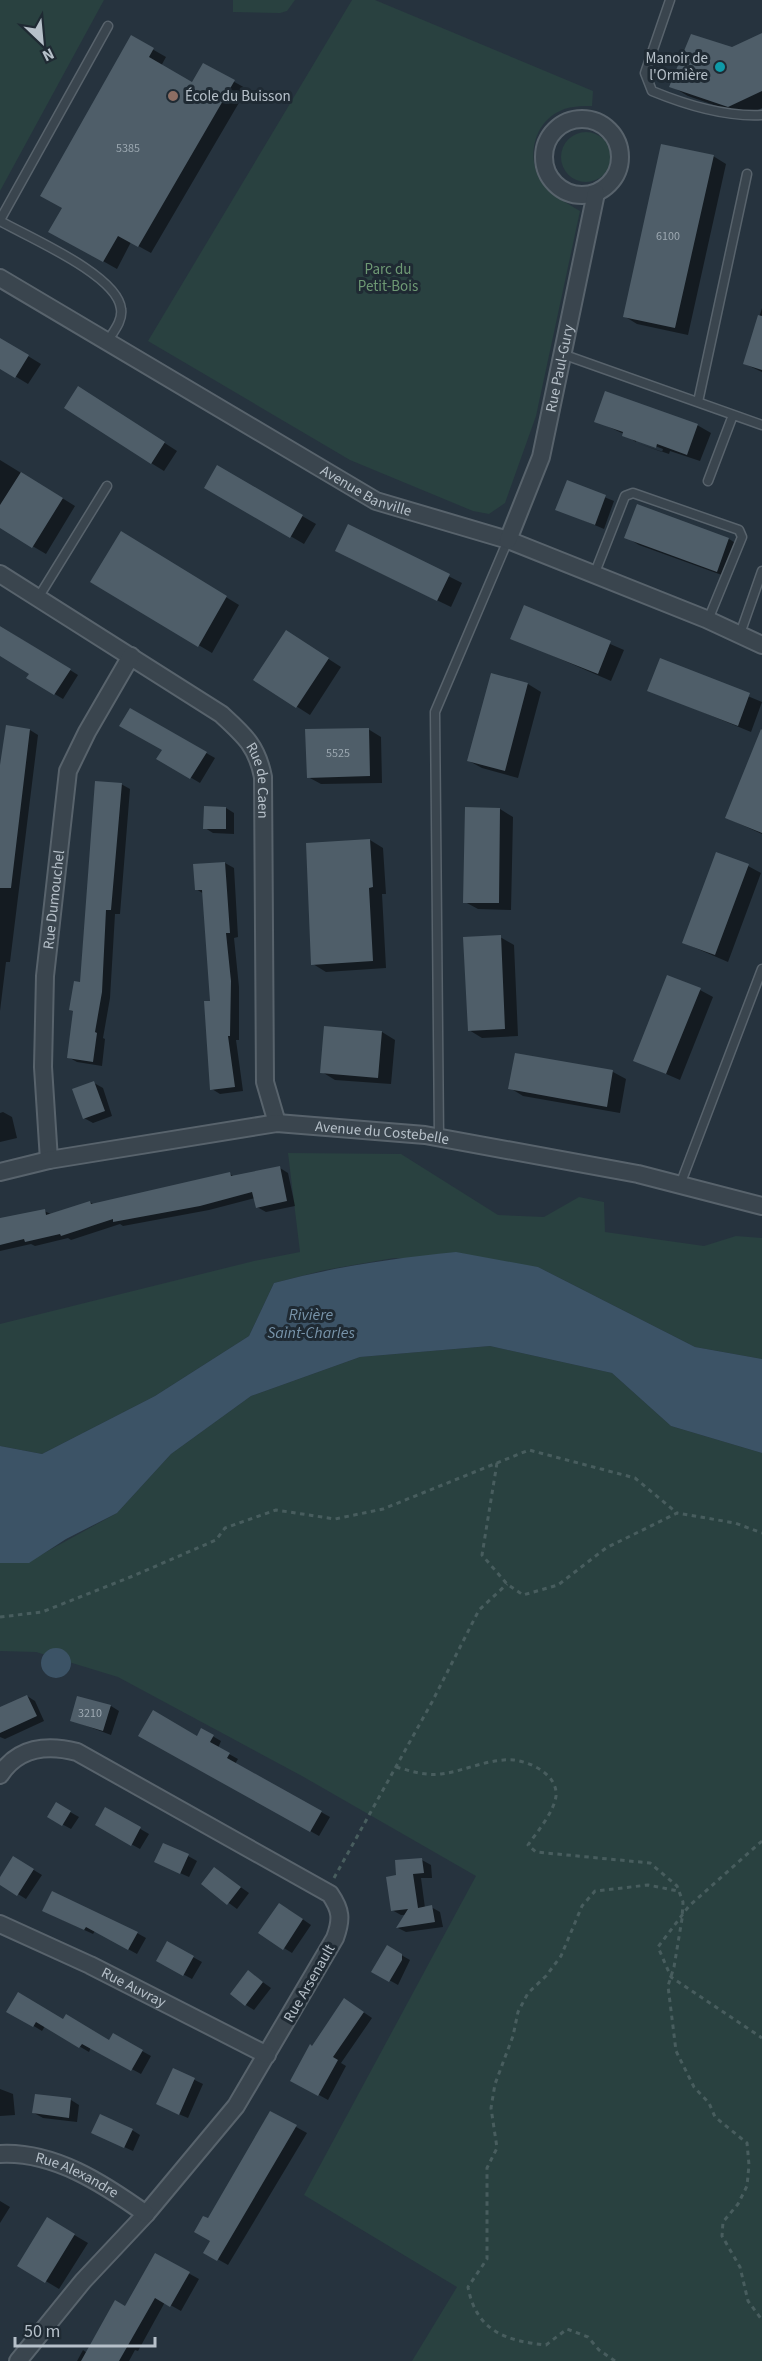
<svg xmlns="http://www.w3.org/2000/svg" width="762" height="2361" font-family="'Source Sans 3',sans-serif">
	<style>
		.green { fill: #294140 }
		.water { fill: #3c5366 }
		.shadow { fill: #0007 }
		.building { fill: #4f5e69 }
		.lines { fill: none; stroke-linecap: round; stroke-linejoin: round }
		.lane-casing { stroke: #58636c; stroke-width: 11 }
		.street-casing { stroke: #58636c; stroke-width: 20 }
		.path { stroke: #485d5e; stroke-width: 3; stroke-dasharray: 4.5 4.5; stroke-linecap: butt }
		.lane { stroke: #3a454e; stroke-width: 8 }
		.street { stroke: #3a454e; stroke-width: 16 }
		.culture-dot { fill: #0f9aa8; stroke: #1f2a33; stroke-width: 2 }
		.education-dot { fill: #8d6e63; stroke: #1f2a33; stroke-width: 2 }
		.labels { text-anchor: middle; stroke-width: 6; stroke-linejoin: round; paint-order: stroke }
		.number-label { font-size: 12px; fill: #9ca8b1 }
		.poi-label { font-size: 15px; fill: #b6c0c9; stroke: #1f2a33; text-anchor: end }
		.park-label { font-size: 15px; fill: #6e9974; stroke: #1f2a33 }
		.street-label { font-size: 15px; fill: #b6c0c9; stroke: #1f2a33 }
		.water-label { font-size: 16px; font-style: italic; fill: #7894aa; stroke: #1f2a33 }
	</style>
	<rect width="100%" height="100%" fill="#26333e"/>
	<path class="green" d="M0,0H104L0,191Z
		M233,0H295L287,11L280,13L233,12Z
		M352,0H375L593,91L592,106C581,106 570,106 560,111C535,122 526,156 540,179C549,194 565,202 580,211L536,416L505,503L489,514L473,511L350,460L148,341Z
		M561 157a25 25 0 1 1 50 0a25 25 0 1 1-50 0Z
		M288,1153L401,1154L498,1215L544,1217L579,1197L604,1202L605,1232L704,1246L736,1236L762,1238V1359L695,1347L538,1267L394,1258L325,1270L274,1283L249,1336L155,1396L42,1454L0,1446V1324L254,1261L300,1252Z
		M490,1346L612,1373L671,1426L762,1453V2361H412L457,2287L304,2195L476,1876L302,1776L118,1677L36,1652L0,1651V1563H26L117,1513L171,1454L251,1396L360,1357Z"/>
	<path class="water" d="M456,1252L538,1267L695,1347L762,1359V1453L671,1426L612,1373L490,1346L360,1357L251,1396L171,1454L117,1513L66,1539L29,1563H0V1446L42,1454L155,1396L249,1336L274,1283C334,1267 394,1258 456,1252Z
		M41 1663a15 15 0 1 1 30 0a15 15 0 1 1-30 0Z"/>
	<path class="shadow" d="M762,34V108L746,116L688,96L671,86L732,49Z
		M131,37L166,57L161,66L193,84L204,65L247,89L151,253L131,242L117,269L50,231L64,207Z
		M713,156L726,164L688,335L637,324L624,316Z
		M762,308V372L745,364Z
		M0,339L41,364L28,384L0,367Z
		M92,396L177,451L164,471L151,463Z
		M596,421L697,425L711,433L700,461L670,451L669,454L637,443L662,452L663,449L636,439V442L624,434Z
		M0,460L75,506L46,554L0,527Z
		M217,467L316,524L304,544L206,487Z
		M567,482L614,501L604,529L557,509Z
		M638,506L729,539L742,547L730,578L639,545L626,537Z
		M349,526L462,583L451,607L350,558Z
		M134,541L239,605L212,653L92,582Z
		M525,607L624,650L611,681L512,638Z
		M0,626L78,675L63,699L28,678L31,673L0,654Z
		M299,640L341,667L310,715L255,680Z
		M661,660L762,702L751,732L649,690Z
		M492,675L528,684L541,692L518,778L482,768L469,761Z
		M130,710L215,758L200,783L158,758L164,749Z
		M368,729L381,737L382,783L321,784L308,777Z
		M30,730L38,735L10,962H6L0,1011V772Z
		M762,736V834L727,818Z
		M121,784L130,789L120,914H115L110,998L103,1038L105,1039L102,1066L77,1062L68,1057L75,1012L70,1010L81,984Z
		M226,808L234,813V834L213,833L205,828Z
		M500,809L513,817L511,910L478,909L465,902Z
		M370,840L383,848L386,894H382L386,968L326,972L313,964Z
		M225,863L234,868L238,937L234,938L239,987V1040H236L243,1091L220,1094L212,1089V1002L204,894L196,889Z
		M748,866L761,873L728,962L684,943Z
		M500,937L514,945L518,1036L482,1038L469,1030Z
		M700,990L713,997L680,1080L634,1060Z
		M326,1028L382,1032L395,1040L391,1084L335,1080L322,1072Z
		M613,1072L626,1079L620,1113L523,1096L510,1088Z
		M94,1083L103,1088L112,1116L93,1123L84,1118Z
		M3,1112L12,1117L17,1138L0,1142V1113Z
		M280,1168L288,1173L295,1206L266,1212L257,1207L255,1198L209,1210L123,1226L120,1224L71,1240L68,1238L35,1246L31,1244L0,1251V1221L44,1211L51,1214L90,1202L95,1205L230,1174L235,1177Z
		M27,1696L35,1701L44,1721L5,1739L0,1737V1709Z
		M78,1698L111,1706L119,1711L111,1735L71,1720Z
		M202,1730L221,1741L218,1748L238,1759L235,1764L330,1817L319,1836L140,1735L198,1738Z
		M56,1804L79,1817L71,1829L49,1817Z
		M106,1809L149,1834L140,1849L97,1825Z
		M188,1856L197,1861L189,1877L164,1866Z
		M14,1858L42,1875L26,1899L0,1883Z
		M422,1860L431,1865L432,1878H421L425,1908L431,1907L440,1912L443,1927L406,1932L398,1928L406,1915H401L392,1910L397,1877Z
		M215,1869L249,1893L237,1909L203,1884Z
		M288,1909L311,1925L292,1953L284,1948Z
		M52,1915L137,1933L146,1938L137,1954L95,1931L93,1934Z
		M167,1943L202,1962L192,1979L158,1961Z
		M387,1947L410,1960L398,1985L373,1971Z
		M249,1972L271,1988L254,2010L246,2005Z
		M353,2005L372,2018L341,2063L346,2066L328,2100L292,2080L313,2048Z
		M9,2011L64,2020L110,2042L113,2035L151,2056L141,2074L91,2047L89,2052L45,2026L42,2031Z
		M174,2070L203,2084L188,2118L167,2109Z
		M0,2089L13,2094L15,2115L0,2116Z
		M71,2100L79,2105L77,2122L43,2118L34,2113Z
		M271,2113L307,2133L228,2265L205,2252L212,2240L209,2220Z
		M132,2130L140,2135L133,2151L102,2137Z
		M0,2201L10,2207L0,2223Z
		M47,2219L88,2243L59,2289L19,2265Z
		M155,2255L199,2279L181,2311L165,2302L138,2351L135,2350L129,2361H77L83,2350L87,2353L126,2308Z"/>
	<path class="building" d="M762,33V91L728,107L669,87L691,34L732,47Z
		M131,35L154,48L149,57L192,82L203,63L235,80L138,247L118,236L103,262L48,232L62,208L40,196Z
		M661,144L714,155L675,328L623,317Z
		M758,315L762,316V370L743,364Z
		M0,338L29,355L15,378L0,369Z
		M78,386L165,442L151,464L64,408Z
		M605,391L698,424L687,455L657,444L656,448L622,436L623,432L594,422Z
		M217,465L303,515L290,538L204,488Z
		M21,472L63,498L32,548L0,528V505Z
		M567,480L606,495L595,525L555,510Z
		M637,504L729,538L717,572L624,538Z
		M348,524L450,574L437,601L335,551Z
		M121,531L227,596L198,647L90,582Z
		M524,605L611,641L598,674L510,639Z
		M0,626L71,669L54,695L26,678L29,674L0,656Z
		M286,630L329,658L296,708L253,680Z
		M660,658L750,693L738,726L647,691Z
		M491,673L528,683L505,771L467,761Z
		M130,708L207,752L190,779L156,759L162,750L119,726Z
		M6,725L30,729L11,888H0V765Z
		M369,728L370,776L307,778L305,729Z
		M761,729L762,730V833L725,818Z
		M95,781L122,783L111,910H106L102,992L95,1032L97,1033L93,1062L67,1058L73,1011L69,1010L74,981L80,982Z
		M204,806L226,807V829H203Z
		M465,807L500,808L499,903H463Z
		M370,839L373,887L369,888L373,961L311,965L306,843Z
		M716,852L749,864L715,955L682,943Z
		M225,862L230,933H226L231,981L230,1036H228L235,1087L210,1090L204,1001H210L202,890H195L193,864Z
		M501,935L505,1029L468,1031L463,937Z
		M667,975L701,988L666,1074L633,1061Z
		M324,1026L382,1031L378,1078L320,1073Z
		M515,1053L613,1070L607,1107L508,1089Z
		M94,1081L105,1111L83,1119L72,1089Z
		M280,1166L287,1201L256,1208L252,1192L200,1206L113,1222V1219L61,1236L60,1234L25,1242L24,1239L0,1245V1218L45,1209L46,1215L90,1201L91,1204L230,1172L231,1176Z
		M27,1695L37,1716L0,1733V1707Z
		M77,1696L111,1705L103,1731L70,1721Z
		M153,1710L197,1736L201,1728L214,1735L210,1742L230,1753L227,1758L322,1811L310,1832L138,1736Z
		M56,1802L71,1811L62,1826L47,1817Z
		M105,1807L141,1827L131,1846L95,1825Z
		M163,1843L189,1854L180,1874L154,1862Z
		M13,1856L34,1869L17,1896L0,1885V1877Z
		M422,1858L424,1873L413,1874L418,1908L432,1905L435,1922L396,1928L408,1909L391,1911L386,1877L396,1875L395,1860Z
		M214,1867L241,1887L227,1905L201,1884Z
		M52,1891L138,1932L128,1950L86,1927L84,1930L42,1911Z
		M279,1903L303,1919L283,1950L258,1933Z
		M167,1941L194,1956L183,1976L156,1961Z
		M387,1945L402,1954V1960L389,1982L371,1972Z
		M248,1970L263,1982L245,2006L230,1994Z
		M18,1992L63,2019L66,2014L109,2040L113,2033L143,2050L131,2071L82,2044L79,2048L36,2022L33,2027L6,2012Z
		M344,1998L364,2012L333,2057L338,2060L318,2096L290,2081L310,2044L312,2046Z
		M173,2068L195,2078L179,2115L156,2104Z
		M35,2094L71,2098L69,2118L32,2113Z
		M270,2111L297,2125L217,2261L203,2253L210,2241L194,2232L203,2216L208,2218Z
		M100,2114L133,2129L124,2148L91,2133Z
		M47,2217L75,2234L45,2283L17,2266Z
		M155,2253L190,2272L170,2307L155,2298L119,2361H81L115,2300L125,2306Z"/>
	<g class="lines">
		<defs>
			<path id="lane" d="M670,0L645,73L652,91C686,105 725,117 762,115
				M0,220L108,26
				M0,221C28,237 118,275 121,309C123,321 113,332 107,342
				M562,354L762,425
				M698,402L747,174
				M708,481L733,415
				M594,575L625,496L633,493L739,530L742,537L708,620
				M38,598L107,486
				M740,634L762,571
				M439,1137L435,712L508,540
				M680,1185L762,969"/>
			<g id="street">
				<circle cx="582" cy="157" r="38"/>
				<path id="s1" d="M0,278L376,501L508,540L706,619L762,645"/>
				<path id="s2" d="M508,540L541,457L596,193"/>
				<path id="s3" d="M0,574L221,714C244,735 257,746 263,777L265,1082L277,1123"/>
				<path id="s4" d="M49,1160L43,1067L45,976L68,771L87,732L131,656"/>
				<path id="s5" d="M0,1172L49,1160L277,1123L425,1135L638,1174L762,1206"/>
				<path d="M0,1775C18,1747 47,1744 77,1752L330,1894C341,1910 342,1919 335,1938L236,2106L146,2214L83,2281L18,2361"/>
				<path id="s6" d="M0,1924L90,1965L267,2055"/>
				<path id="s7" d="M0,2154C54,2151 104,2184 146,2214"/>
			</g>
		</defs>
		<use href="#lane" class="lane-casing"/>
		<use href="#street" class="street-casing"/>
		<path class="path" d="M497,1463L482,1555L507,1584L523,1595L558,1585L606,1548L677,1513L735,1523L762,1533
			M0,1617L42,1612L133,1576L216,1540L225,1528L276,1510L335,1519L383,1509L529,1450L635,1478L677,1513
			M396,1767C411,1771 425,1776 441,1774C465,1771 489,1758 514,1760C531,1762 558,1775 556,1796C554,1812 537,1832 528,1845L536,1852L650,1863L677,1886L683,1902L682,1919L674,1967L668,1986L676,2051L694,2087L709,2103L715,2117L747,2143L749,2165L747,2186L738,2204L723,2222L722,2236L740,2267L748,2301L762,2320
			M762,1841L689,1906L658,1947L671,1977L762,2038
			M334,1878L432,1702L479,1610L507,1584
			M615,2361L599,2350L588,2337L567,2329L546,2345C506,2341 476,2331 468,2287L487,2259V2168L497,2148L491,2108L495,2084L513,2036L518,2012L528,1993L546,1976L561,1956L582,1906L595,1891L648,1885L678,1891"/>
		<use href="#lane" class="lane"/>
		<use href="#street" class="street"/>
	</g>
	<circle class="culture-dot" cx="720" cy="67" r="6"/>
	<circle class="education-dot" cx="173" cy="96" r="6"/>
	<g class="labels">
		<g class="number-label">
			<text x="128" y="152">5385</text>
			<text x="668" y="240">6100</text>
			<text x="338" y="757">5525</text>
			<text x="90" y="1717">3210</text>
		</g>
		<g class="poi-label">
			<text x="708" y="63">Manoir de<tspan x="708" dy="17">l'Ormière</tspan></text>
			<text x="185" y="101" text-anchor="start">École du Buisson</text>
		</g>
		<g class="park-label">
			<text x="388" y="274">Parc du<tspan x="388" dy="17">Petit-Bois</tspan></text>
		</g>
		<g class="street-label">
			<text dy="5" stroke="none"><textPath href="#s2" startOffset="180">Rue Paul-Gury</textPath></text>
			<text dy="5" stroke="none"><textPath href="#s1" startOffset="424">Avenue Banville</textPath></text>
			<text dy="5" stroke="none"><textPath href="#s3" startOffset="342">Rue de Caen</textPath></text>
			<text dy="5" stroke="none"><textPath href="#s4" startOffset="261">Rue Dumouchel</textPath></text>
			<text dy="5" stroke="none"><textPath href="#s5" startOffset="387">Avenue du Costebelle</textPath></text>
			<text transform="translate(309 1983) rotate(-60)" y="5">Rue Arsenault</text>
			<text dy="5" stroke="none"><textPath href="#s6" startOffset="148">Rue Auvray</textPath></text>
			<text dy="5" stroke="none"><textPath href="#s7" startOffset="81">Rue Alexandre</textPath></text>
		</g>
		<g class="water-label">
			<text x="311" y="1320">Rivière<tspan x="311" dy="18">Saint-Charles</tspan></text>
		</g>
	</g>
	<g transform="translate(42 42) rotate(154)" stroke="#1f2a33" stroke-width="4.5" paint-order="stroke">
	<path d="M0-4.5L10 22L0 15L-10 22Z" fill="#b6c0c9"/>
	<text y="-9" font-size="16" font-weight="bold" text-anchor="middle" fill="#b6c0c9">N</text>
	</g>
	<path d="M15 2337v9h140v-9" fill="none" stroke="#b6c0c9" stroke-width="3"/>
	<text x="24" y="2337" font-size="18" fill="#b6c0c9" stroke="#1f2a33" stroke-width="4.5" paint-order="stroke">50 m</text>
</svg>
